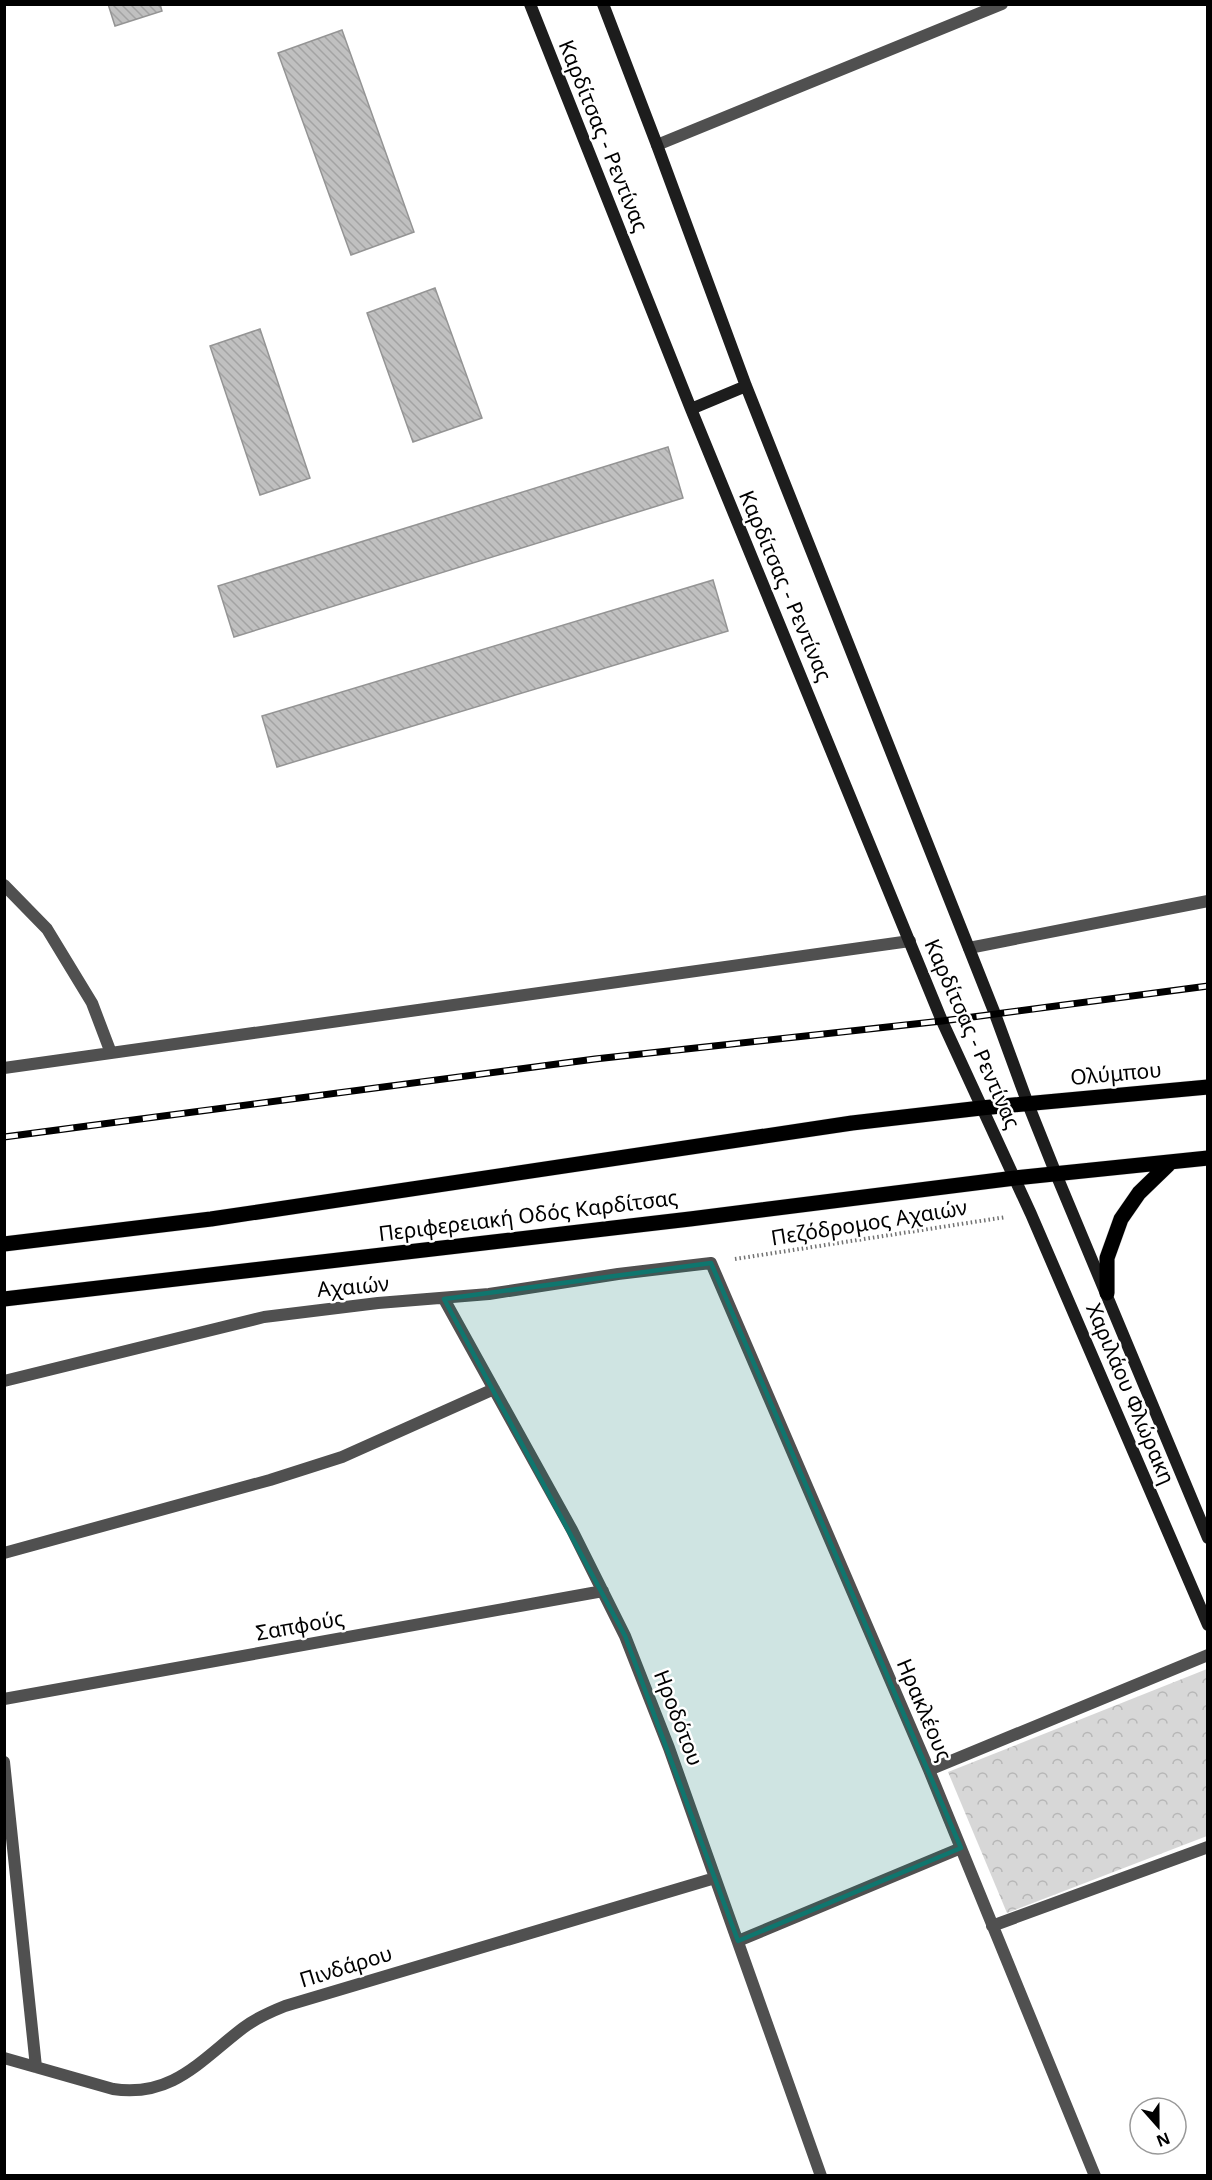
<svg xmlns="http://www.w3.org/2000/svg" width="1212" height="2180" font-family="'Noto Sans',sans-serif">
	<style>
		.park { fill: url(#park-crowns) }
		.building { fill: url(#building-back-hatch); stroke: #949494; stroke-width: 1.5 }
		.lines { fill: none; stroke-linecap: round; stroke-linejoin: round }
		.primary-casing { stroke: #dbdbdb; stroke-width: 16 }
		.path { stroke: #727272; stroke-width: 4; stroke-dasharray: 1.5 3; stroke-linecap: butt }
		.minor { stroke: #505050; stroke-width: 12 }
		.secondary { stroke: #1d1d1d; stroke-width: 12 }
		.primary { stroke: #000; stroke-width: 15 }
		.rail-casing { stroke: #000; stroke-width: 7 }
		.rail { stroke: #fff; stroke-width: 4.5; stroke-dasharray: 14; stroke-linecap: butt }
		.marked { fill: #0f766e; fill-opacity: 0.2; stroke: #0f766e; stroke-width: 4.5; stroke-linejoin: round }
		.labels { text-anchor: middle; stroke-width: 5; stroke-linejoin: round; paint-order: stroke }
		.street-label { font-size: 21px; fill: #000; stroke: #fff }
	</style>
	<defs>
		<pattern id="park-crowns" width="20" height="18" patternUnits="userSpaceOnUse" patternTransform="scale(1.5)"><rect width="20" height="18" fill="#d7d7d7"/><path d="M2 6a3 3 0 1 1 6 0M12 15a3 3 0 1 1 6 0" fill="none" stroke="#b7b7b7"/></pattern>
		<pattern id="building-back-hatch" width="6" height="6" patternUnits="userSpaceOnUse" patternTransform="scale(1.5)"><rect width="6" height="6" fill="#c0c0c0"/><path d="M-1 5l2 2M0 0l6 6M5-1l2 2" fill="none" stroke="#a3a3a3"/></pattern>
	</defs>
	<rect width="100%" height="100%" fill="#fff"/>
	<path class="park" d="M1207,1669V1836L1007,1913L948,1772Z"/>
	<path class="building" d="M108,4H160L162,11L115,26Z
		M342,30L414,232L351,255L278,53Z
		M435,288L482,418L413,442L367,313Z
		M260,329L310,478L260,495L210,346Z
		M668,447L683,498L234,637L218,586Z
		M713,580L728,631L277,767L262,716Z"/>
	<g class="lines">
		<defs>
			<path id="primary" d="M4,1244L211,1219L852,1123L981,1108L1208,1087
				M1107,1293V1258L1121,1219L1139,1193L1171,1162
				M4,1299L690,1219L1015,1178L1208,1158"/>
		</defs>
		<use href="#primary" class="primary-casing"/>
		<path class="path" d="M735,1259L1006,1217"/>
		<path class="minor" d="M657,145L1002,4
			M4,885L47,929L92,1003L111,1053
			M969,948L1208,901
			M4,1068L910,941
			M444,1299L572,1530L625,1636L669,1748L821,2176
			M4,1381L264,1317L378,1303L489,1294L618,1274L711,1263L929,1770L1095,2176
			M4,1553L270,1480L342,1457L494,1389
			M4,1699L603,1591
			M4,1762L36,2067
			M929,1770L1208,1655
			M992,1926L1208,1847
			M738,1941L961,1848
			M4,2058L113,2089C172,2098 201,2060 243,2028C256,2018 270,2012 285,2006L715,1878"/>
		<path class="secondary" d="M530,4L691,409L942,1021L1031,1214L1208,1625
			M603,4L657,145L746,386L995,1014L1028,1104L1056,1174L1208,1538
			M691,409L746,386"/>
		<use href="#primary" class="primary"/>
		<defs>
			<path id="rail" d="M4,1137L595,1059L942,1021L1208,986"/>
		</defs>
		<use href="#rail" class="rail-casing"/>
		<use href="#rail" class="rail"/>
	</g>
	<path class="marked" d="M711,1263L961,1848L738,1941L625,1636L444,1299Z"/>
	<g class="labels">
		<g class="street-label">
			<text transform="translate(603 136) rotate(68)" y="7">Καρδίτσας - Ρεντίνας</text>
			<text transform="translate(785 586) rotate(67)" y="7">Καρδίτσας - Ρεντίνας</text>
			<text transform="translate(972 1034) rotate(66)" y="7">Καρδίτσας - Ρεντίνας</text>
			<text transform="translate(1116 1074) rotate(-5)" y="7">Ολύμπου</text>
			<text transform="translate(528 1216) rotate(-7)" y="7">Περιφερειακή Οδός Καρδίτσας</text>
			<text transform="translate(869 1223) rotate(-9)" y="7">Πεζόδρομος Αχαιών</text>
			<text transform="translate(353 1287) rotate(-5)" y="7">Αχαιών</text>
			<text transform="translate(1130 1394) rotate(67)" y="7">Χαριλάου Φλώρακη</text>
			<text transform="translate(300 1626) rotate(-10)" y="7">Σαπφούς</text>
			<text transform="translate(924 1710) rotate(67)" y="7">Ηρακλέους</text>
			<text transform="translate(678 1718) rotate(69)" y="7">Ηροδότου</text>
			<text transform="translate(346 1967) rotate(-17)" y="7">Πινδάρου</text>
		</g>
	</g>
	<rect width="1212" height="2180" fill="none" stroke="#000000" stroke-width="12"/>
	<g transform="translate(1158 2126) rotate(159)"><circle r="28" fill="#ffffff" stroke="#999999" stroke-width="1.5"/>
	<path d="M0-4.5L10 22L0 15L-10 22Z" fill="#000000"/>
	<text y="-9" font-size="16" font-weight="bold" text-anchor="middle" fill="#000000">N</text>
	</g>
</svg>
